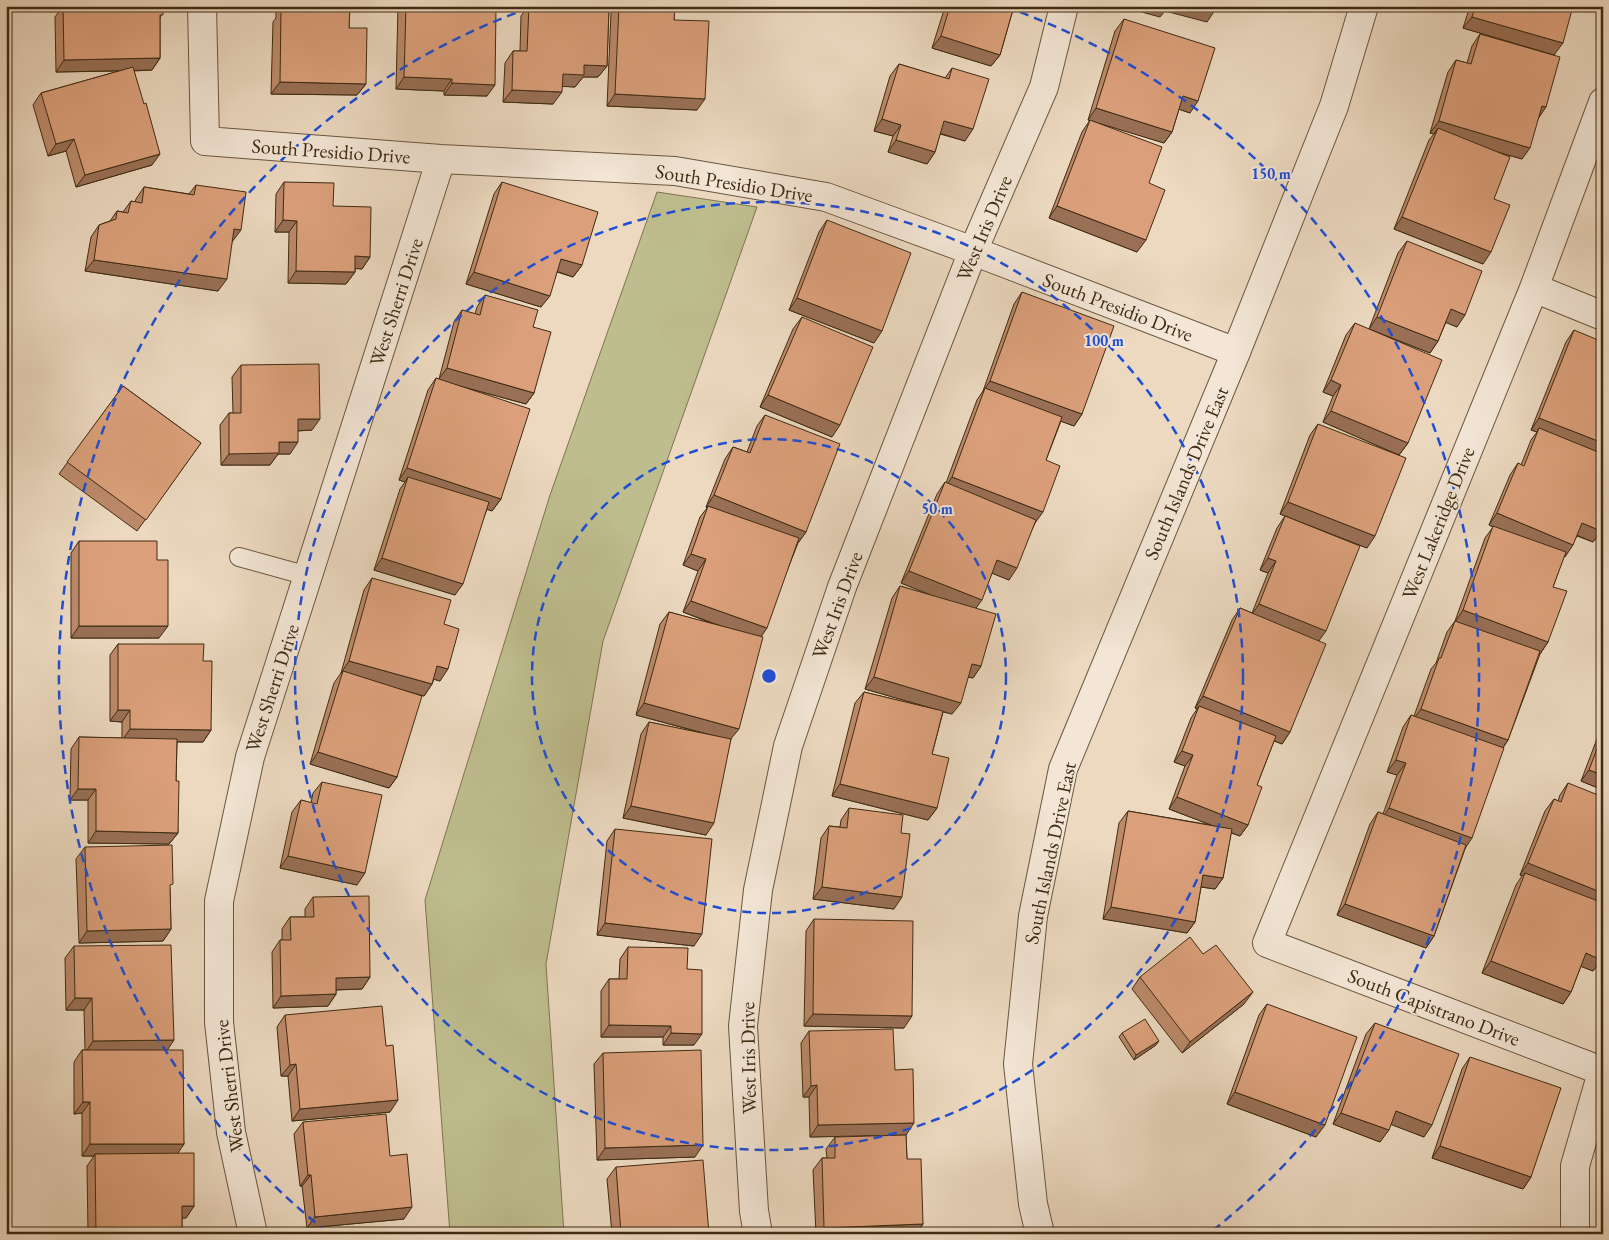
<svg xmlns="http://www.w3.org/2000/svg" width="1609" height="1240" font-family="'EB Garamond',serif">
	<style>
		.green { fill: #bebd8e; stroke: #7e7450 }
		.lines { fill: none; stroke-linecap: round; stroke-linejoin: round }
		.service-casing { stroke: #6a563e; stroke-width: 20 }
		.minor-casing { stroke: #6a563e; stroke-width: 30 }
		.tertiary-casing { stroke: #6a563e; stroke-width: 30 }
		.service { stroke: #f3e6d6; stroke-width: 18 }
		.minor { stroke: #f3e6d6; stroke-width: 28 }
		.tertiary { stroke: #f3e6d6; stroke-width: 28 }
		.wall { fill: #bc8a6a; stroke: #3f2b12 }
		.shaded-wall { fill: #997056; stroke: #3f2b12 }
		.building { fill: #dba07b; stroke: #3f2b12 }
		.ring { fill: none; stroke: #1d4ed8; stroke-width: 2.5; stroke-dasharray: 9 6 }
		.labels { text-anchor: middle; stroke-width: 4; stroke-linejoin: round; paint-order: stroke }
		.street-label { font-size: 20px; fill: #3f2b12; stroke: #f3e6d6 }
		.centre { fill: #1d4ed8; stroke: #f3e6d6; stroke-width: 2.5 }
		.ring-label { font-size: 15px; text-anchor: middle; font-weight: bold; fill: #1d4ed8; stroke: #f3e6d6; stroke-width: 4; stroke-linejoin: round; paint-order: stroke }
	</style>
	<rect width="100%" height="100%" fill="#ecd9c0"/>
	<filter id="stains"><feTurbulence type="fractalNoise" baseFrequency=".004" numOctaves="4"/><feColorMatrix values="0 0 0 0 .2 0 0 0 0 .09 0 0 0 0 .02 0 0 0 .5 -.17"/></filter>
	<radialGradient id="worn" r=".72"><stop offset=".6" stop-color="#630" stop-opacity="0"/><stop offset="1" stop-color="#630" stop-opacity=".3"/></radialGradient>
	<path class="green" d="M657,192L757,207L603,641L546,964L564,1234H450L425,900L550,495Z"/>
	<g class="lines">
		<defs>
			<path id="service" d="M239,557L308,576"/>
			<path id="minor" d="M202,6L205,141L441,159L675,171L826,197L973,251L1236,352
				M1534,288L1603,316
				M1602,1071L1267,943L1534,288L1603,102
				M253,1234L231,1132L219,1022V901L250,757L441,159
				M758,1234L754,1211L743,1026L758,890L788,746L842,587L973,251L1044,87L1064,6
				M1575,1234V1166L1603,1069"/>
			<path id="tertiary" d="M1040,1234L1033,1204L1018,1064L1033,916L1063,769L1236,352L1334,106L1364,6"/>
		</defs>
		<use href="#service" class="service-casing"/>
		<use href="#minor" class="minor-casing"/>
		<use href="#tertiary" class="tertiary-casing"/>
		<use href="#service" class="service"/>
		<use href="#minor" class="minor"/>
		<use href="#tertiary" class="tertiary"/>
	</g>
	<path class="wall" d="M63,6H163L160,19V58L152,70L134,71L152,165L76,187L66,151L48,156L33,105L41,93L119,71L56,72L55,17Z
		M276,6H350L349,28L366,84L357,95L271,94L273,22L276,18Z
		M398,6H469L487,96L444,95V91L396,89Z
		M528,6H609L607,66L598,77H583L575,87L562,86L553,104L503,102L505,63L513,51H520L521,16Z
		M616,6H675L674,20L697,110L607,106L611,13Z
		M930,6H1014L1000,55L991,66L932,48L944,10Z
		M1470,6H1573L1554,55L1463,28Z
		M1124,19L1190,113L1179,109L1172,132L1164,143L1100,123L1149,183L1137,252L1049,218L1082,132L1090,120H1088L1115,31Z
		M1480,34L1538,119L1522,159L1498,152L1494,199L1483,264L1394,229L1429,140L1434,134L1430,133L1448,72L1456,60L1467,63L1472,46Z
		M899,64L945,78L952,68L965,141L940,134L935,152L927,164L888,152L893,136L874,131L890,76Z
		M284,182L333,206L370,257L362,269L355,268V272L346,284L288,283L289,232H275L276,194Z
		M502,182L582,265L573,277L557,272L541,307L466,284L494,194Z
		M196,185L232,242L218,291L85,271L91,237L99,225L110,221L117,211L123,212L131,201L135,202L136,199L144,187L189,194Z
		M827,220L874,343L789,310L819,232Z
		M1407,241L1457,327L1446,322L1438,341L1430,353L1369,329L1398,253Z
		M1022,292L1082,414L1074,426L1061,421L1046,460L1035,523L1009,580L992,573L976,608L981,666L973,678L968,677L952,714L943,712L932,754L937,808L928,820L832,796L855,703L864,692L938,710L865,689L892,598L900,586L936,597L901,583L937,494L945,482L946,483L977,400L983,391L1014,304Z
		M485,295L533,327L534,393L526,404L467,388L501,499L492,511L487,509L455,595L374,570L400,489L405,482L399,480L428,390L436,378L439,379L454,322L462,310L475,314L477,307Z
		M802,317L832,437L760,407L793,329Z
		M1355,323L1408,443L1399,455L1323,422L1333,396L1323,392L1346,335Z
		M1574,330L1601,531L1593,542L1577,536L1565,557L1564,556L1553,587L1548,642L1540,654L1508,740L1503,748L1465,849L1434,936L1426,948L1337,915L1370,824L1378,812L1383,814L1397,775L1387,772L1403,727L1411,715L1414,716L1431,669L1436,663L1447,632L1455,621L1485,538L1493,527L1489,525L1510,475L1518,463L1521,465L1531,440L1537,432L1531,430L1566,342Z
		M241,365L312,430L298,431L290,454H278L270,465H221L220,425L229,413H233L232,377Z
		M123,386L201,443L137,531L59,474Z
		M765,415L806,532L798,543L761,637L731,739L706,835L623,818L641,734L649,722L710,735L636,715L660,624L669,612L716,625L683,612L698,571L683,565L700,517L707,508L706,507L725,459L733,447L747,452L757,426Z
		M1318,424L1367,548L1280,514L1310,435Z
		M1285,516L1319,641L1290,732L1282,744L1274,741L1257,785L1248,825L1240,836L1231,833L1223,878L1215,889L1201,887L1195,922L1187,933L1103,919L1119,823L1128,811L1211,825L1169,809L1185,766L1174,762L1191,718L1197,709L1195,708L1232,620L1240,608L1252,613L1268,573L1260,570L1277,528Z
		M79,541L159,638H71V553Z
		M372,578L444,624L440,681L434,679L432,684L424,696L412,692L397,777L389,788L310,764L334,683L341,673L364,590Z
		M118,644L203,661L211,730L203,742H177L176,781L178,833L169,844L88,843V800H70L71,749L79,737L122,738V722L110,721V655Z
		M1603,723V790L1581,781Z
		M322,782L357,885L280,868L292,812L301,800L311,803L313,793Z
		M1568,783L1601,960L1593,971L1581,966L1571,992L1563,1004L1482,973L1516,885L1522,876L1520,875L1545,811L1554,799L1558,801L1560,795Z
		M849,808L894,909L813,899L821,838L829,826L840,827L841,820Z
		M615,829L694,946L597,935L607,841Z
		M85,847L170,889L171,929L163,941L79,943L76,859Z
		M313,897L370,977L362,989L336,990V994L328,1006L273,1008L272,952L280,940H282V929L290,917H305V909Z
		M814,919L904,1028L804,1026L806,931Z
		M74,946L167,1050L184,1144L177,1153L194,1206L186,1218H182V1234H88L87,1166L94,1156H82V1113L74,1114V1062L82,1050H85L84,1010H66L65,958Z
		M628,947L687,969L694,1045H663V1037H601V991L609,979H619L620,959Z
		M1203,954L1244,1004L1182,1053L1132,989L1140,977Z
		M1267,1004L1316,1137L1227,1104L1259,1015Z
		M285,1015L390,1112L292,1121L288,1076H281L277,1027Z
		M1375,1023L1424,1137L1391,1124L1380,1142L1333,1124L1366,1034Z
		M809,1031L895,1070L906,1135L907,1159L923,1224L916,1234H816L813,1170L822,1158H827L826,1149L835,1137L885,1135L810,1137L809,1097H803L801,1043Z
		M1122,1033L1156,1045L1134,1060L1119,1037Z
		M603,1053L695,1157L597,1160L594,1064Z
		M1470,1057L1531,1177L1523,1189L1432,1158L1462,1069Z
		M303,1122L404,1219L307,1228L302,1186H300L294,1134Z
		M616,1167L709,1234H612L607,1179Z"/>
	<path class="shaded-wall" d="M930,6H946L944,10Z
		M1123,6H1200L1215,10L1207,22L1165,11L1160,17L1123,7Z
		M1472,17L1563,43L1554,55L1463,28Z
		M941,36L1000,55L991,66L932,48Z
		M160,58L152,70L56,72L64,60Z
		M584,65L607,66L598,77H583L575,87L554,86L563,74Z
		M404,77L452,79L444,91L396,89Z
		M280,82L366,84L357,95L271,94Z
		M452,83L495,85L487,96L444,95Z
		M512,90L562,92L553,104L503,102Z
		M615,94L705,99L697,110L607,106Z
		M1183,96L1198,101L1190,113L1175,108Z
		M1542,106L1546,107L1538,119Z
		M1096,108L1172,132L1164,143L1088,120Z
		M882,119L901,125L893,136L874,131Z
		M944,121L973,129L965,141L936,132Z
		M1439,121L1530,148L1522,159L1435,134L1438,128L1434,134L1430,133Z
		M74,139L66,151L48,156L56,144Z
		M896,140L935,152L927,164L888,152Z
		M160,154L152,165L76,187L85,175Z
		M1057,206L1146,240L1137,252L1049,218Z
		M1402,217L1491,252L1483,264L1394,229Z
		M283,220L297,221L289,232H275Z
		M234,229L241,230L232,242L226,241Z
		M355,256L370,257L362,269L347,268Z
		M561,259L582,265L573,277L553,270Z
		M94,260L227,279L218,291L85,271Z
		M296,271L355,272L346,284L288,283Z
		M474,272L550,296L541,307L466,284Z
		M797,298L882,331L874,343L789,310Z
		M1451,309L1465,315L1457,327L1442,321Z
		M1377,317L1438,341L1430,353L1369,329Z
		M447,368L534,393L526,404L438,380Z
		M1331,380L1341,385L1333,396L1323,392Z
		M990,381L1082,414L1074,426L983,393L984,390Z
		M768,395L840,425L832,437L760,407Z
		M1331,411L1408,443L1399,455L1323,422Z
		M1539,418L1603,443V459L1539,428L1537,432L1531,430Z
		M298,419H320L312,430L290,431Z
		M279,442H298L290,454H278L270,465H221L229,454Z
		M407,468L501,499L492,511L406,483L408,477L405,482L399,480Z
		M952,477L1043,512L1035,523L944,489Z
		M714,495L806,532L798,543L707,508L708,506L707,508L706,507Z
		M1288,502L1375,536L1367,548L1280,514Z
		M1497,513L1573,545L1565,557L1489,525Z
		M1582,523L1601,531L1593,542L1574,534Z
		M691,554L706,559L698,571L683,565Z
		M382,558L463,584L455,595L374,570Z
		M1268,558L1276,561L1268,573L1260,570Z
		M997,560L1017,568L1009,580L989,572Z
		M909,571L982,600L973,612L901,583Z
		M691,601L767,628L759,640L683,612Z
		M1259,604L1326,631L1318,642L1251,616Z
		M1463,610L1548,642L1540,654L1455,622Z
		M79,626H168L159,638H71Z
		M349,661L432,684L424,696L342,673L343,671L341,673Z
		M972,664L981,666L973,678L964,676Z
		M437,666L448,669L440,681L429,678Z
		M874,677L961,703L952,714L865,689Z
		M1603,679V685L1599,684Z
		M1203,696L1290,732L1282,744L1198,709L1199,706L1197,709L1195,708Z
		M644,703L739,729L730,740L636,715Z
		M1421,709L1508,740L1500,752L1412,721Z
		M118,710H130L122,722L110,721Z
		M130,729L211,730L203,742L122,741Z
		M1182,751L1193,755L1185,766L1174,762Z
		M318,752L397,777L389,788L310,764Z
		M1396,760L1406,763L1397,775L1387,772Z
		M1589,770L1603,775V790L1581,781Z
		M840,784L937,808L928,820L832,796Z
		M78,789H96L88,800H70Z
		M1177,797L1248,825L1240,836L1169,809Z
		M631,806L714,823L706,835L623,818Z
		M1389,808L1472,838L1464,850L1381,820Z
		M96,831L178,833L169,844L88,843Z
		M288,856L365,873L357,885L280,868Z
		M1528,863L1603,893V908L1525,873L1522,876L1520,875Z
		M1203,875L1223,878L1215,889L1195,886Z
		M822,887L902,897L894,909L813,899Z
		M1345,904L1434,936L1426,948L1337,915Z
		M1111,907L1195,922L1187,933L1103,919Z
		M605,923L702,934L694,946L597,935Z
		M171,929L163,941L79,943L87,931Z
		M1586,953L1601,960L1593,971L1577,965Z
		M1491,961L1571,992L1563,1004L1482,973Z
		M370,977L362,989L328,990L336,978Z
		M1253,992L1244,1004L1182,1053L1190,1042Z
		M336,994L328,1006L273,1008L281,996Z
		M75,998H92L84,1010H66Z
		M813,1014L912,1016L904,1028L804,1026Z
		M609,1025L671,1026L663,1037H601Z
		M671,1033L702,1034L694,1045H663Z
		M174,1040L166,1052L85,1053L93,1041Z
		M1159,1041L1156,1045L1134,1060L1136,1055Z
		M296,1064L288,1076H281L290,1065Z
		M817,1085L809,1097H803L811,1086Z
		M1235,1092L1325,1125L1316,1137L1227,1104Z
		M398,1100L390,1112L292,1121L300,1109Z
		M83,1102H90L82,1113L74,1114Z
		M1396,1111L1432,1125L1424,1137L1387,1123Z
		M1341,1113L1389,1130L1380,1142L1333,1124Z
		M914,1123L906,1135L810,1137L818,1125Z
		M90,1144H184L176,1156L95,1154L94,1156H82Z
		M703,1145L695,1157L597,1160L605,1148Z
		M1440,1146L1531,1177L1523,1189L1432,1158Z
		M308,1175H311L302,1186H300Z
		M182,1206H194L186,1218H174Z
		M412,1207L404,1219L307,1228L315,1217Z
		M923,1224L916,1234H820L824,1228Z"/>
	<path class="building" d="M63,6H163V15H160V58L64,60Z
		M284,6H350L349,28H367L366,84L280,82L281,10H284Z
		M406,6L496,7L495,85L452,83V79L404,77Z
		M529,6H609L607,66L584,65V75L563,74L562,92L512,90L513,51H527Z
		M619,6H675L674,20L709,21L705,99L615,94Z
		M950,6H1014L1000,55L941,36Z
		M1200,6H1216L1215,10Z
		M1475,6H1573L1563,43L1472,17Z
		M1124,19L1215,48L1198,101L1183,96L1172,132L1096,108Z
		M1480,34L1560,57L1546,107L1542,106L1530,148L1439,121L1456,60L1471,64Z
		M899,64L949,79L952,68L989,79L973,129L944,121L935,152L896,140L901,125L882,119Z
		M133,67L144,104L146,103L160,154L85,175L74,139L56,144L41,93Z
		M1090,120L1162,147L1149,183L1165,190L1146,240L1057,206Z
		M1438,128L1510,157L1494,199L1510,205L1491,252L1402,217Z
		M284,182L334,183L333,206L371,207L370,257L355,256V272L296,271L297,221L283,220Z
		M502,182L598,212L582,265L561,259L550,296L474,272Z
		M196,185L246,192L241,230L234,229L227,279L94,260L99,225L116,219L117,211L128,213L131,201L142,203L144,187L194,195Z
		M827,220L911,253L882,331L797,298Z
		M1407,241L1482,271L1465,315L1451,309L1438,341L1377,317Z
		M1022,292L1114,326L1082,414L990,381Z
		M485,295L538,310L533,327L551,332L534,393L447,368L462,310L480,315Z
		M802,317L873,347L840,425L768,395Z
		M1355,323L1442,360L1408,443L1331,411L1341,385L1331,380Z
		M1574,330L1603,342V443L1539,418Z
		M319,364L320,419H298V442H279V453L229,454V413H241V365Z
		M436,378L530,409L501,499L407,468Z
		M123,386L201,443L146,520L67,462Z
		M985,388L1062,417L1046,460L1060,466L1043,512L952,477Z
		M765,415L840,444L806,532L714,495L733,447L750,453Z
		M1318,424L1406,458L1375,536L1288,502Z
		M1539,428L1603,454V527L1601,531L1582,523L1573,545L1497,513L1518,463L1524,466Z
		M408,477L489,502L463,584L382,558Z
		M945,482L1036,520L1017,568L997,560L982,600L909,571Z
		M708,506L799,538L767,628L691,601L706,559L691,554Z
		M1285,516L1360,546L1326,631L1259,604L1276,561L1268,558Z
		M1493,526L1566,552L1553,587L1567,591L1548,642L1463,610Z
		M79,541H157V560H168V626H79Z
		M372,578L451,600L444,624L459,629L448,669L437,666L432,684L349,661Z
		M900,586L996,614L981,666L972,664L961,703L874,677Z
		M1240,608L1326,644L1290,732L1203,696Z
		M669,612L763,637L739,729L644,703Z
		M1455,621L1540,651L1508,740L1421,709L1439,658H1441Z
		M118,644H204L203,661H212L211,730L130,729V710H118Z
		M343,671L422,696L397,777L318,752Z
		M864,692L943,711L932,754L949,758L937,808L840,784Z
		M1199,706L1276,736L1257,785L1262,787L1248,825L1177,797L1193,755L1182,751Z
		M1411,715L1504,748L1472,838L1389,808L1406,763L1396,760Z
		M649,722L731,739L714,823L631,806Z
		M1603,733V775L1589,770Z
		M79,737L177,739L176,781H179L178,833L96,831V789H78Z
		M322,782L382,795L365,873L288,856L301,800L317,804Z
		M1568,783L1603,797V893L1528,863L1554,799L1561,802Z
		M849,808L903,815L901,833L910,834L902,897L822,887L829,826L847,828Z
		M1128,811L1232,829L1223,878L1203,875L1195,922L1111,907Z
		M1378,812L1466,845L1434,936L1345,904Z
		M615,829L712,839L702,934L605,923Z
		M172,845L173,884L170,885L171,929L87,931L85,847Z
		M1525,873L1603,903V956L1601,960L1586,953L1571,992L1491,961Z
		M369,896L370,977L336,978V994L281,996L280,940H291L290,917H314L313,897Z
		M814,919L913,921L912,1016L813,1014Z
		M1190,937L1203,954L1216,945L1253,992L1190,1042L1140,977Z
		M171,945L174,1040L93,1041L92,998H75L74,946Z
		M628,947L688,948L687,969L702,970V1034L671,1033V1026L609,1025V979H627Z
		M1267,1004L1357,1037L1325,1125L1235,1092Z
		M382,1006L386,1046L393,1045L398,1100L300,1109L296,1064L290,1065L285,1015Z
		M1145,1019L1159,1041L1136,1055L1122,1033Z
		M1375,1023L1459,1054L1432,1125L1396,1111L1389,1130L1341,1113Z
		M893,1029L895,1070L913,1069L914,1123L818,1125L817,1085L811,1086L809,1031Z
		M82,1050H183L184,1144H90V1102H83Z
		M701,1050L703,1145L605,1148L603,1053Z
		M1470,1057L1561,1088L1531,1177L1440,1146Z
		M386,1114L390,1156L407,1154L412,1207L315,1217L311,1175H308L303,1122Z
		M906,1135L907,1159H921L923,1224L824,1228L822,1158H835V1137Z
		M194,1153V1206H182V1234H96L95,1154Z
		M703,1160L709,1234H628V1232L621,1233L616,1167Z
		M405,1232V1234H376Z"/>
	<g class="ring">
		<circle cx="769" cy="676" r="237"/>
		<circle cx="769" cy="676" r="474"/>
		<path d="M327 1232A710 710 0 0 1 532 7M1006 7A710 710 0 0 1 1211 1232"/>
	</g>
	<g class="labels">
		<g class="street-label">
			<text transform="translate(331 151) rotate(4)" y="7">South Presidio Drive</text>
			<text transform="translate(734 183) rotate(9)" y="7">South Presidio Drive</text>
			<text transform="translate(984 228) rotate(-67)" y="7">West Iris Drive</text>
			<text transform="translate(396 302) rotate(-72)" y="7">West Sherri Drive</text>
			<text transform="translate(1118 307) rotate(21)" y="7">South Presidio Drive</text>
			<text transform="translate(1186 473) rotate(-67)" y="7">South Islands Drive East</text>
			<text transform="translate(1438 523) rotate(-68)" y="7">West Lakeridge Drive</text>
			<text transform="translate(837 605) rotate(-70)" y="7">West Iris Drive</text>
			<text transform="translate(272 688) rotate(-72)" y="7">West Sherri Drive</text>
			<text transform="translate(1050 853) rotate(-78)" y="7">South Islands Drive East</text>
			<text transform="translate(1434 1007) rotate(21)" y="7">South Capistrano Drive</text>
			<text transform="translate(748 1058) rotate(-91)" y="7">West Iris Drive</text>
			<text transform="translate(229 1086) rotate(-97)" y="7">West Sherri Drive</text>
		</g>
	</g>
	<circle cx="769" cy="676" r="8" class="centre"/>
	<g class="ring-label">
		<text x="1271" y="179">150 m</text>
		<text x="1104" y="346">100 m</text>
		<text x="937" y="514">50 m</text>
	</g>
	<rect width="1609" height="1240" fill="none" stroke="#ecd9c0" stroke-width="25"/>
	<rect x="8" y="8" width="1594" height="1225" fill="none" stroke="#3f2b12" stroke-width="2.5"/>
	<rect x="12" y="12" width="1584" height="1215" fill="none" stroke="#3f2b12"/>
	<rect width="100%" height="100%" filter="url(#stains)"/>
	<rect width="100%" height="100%" fill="url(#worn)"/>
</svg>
